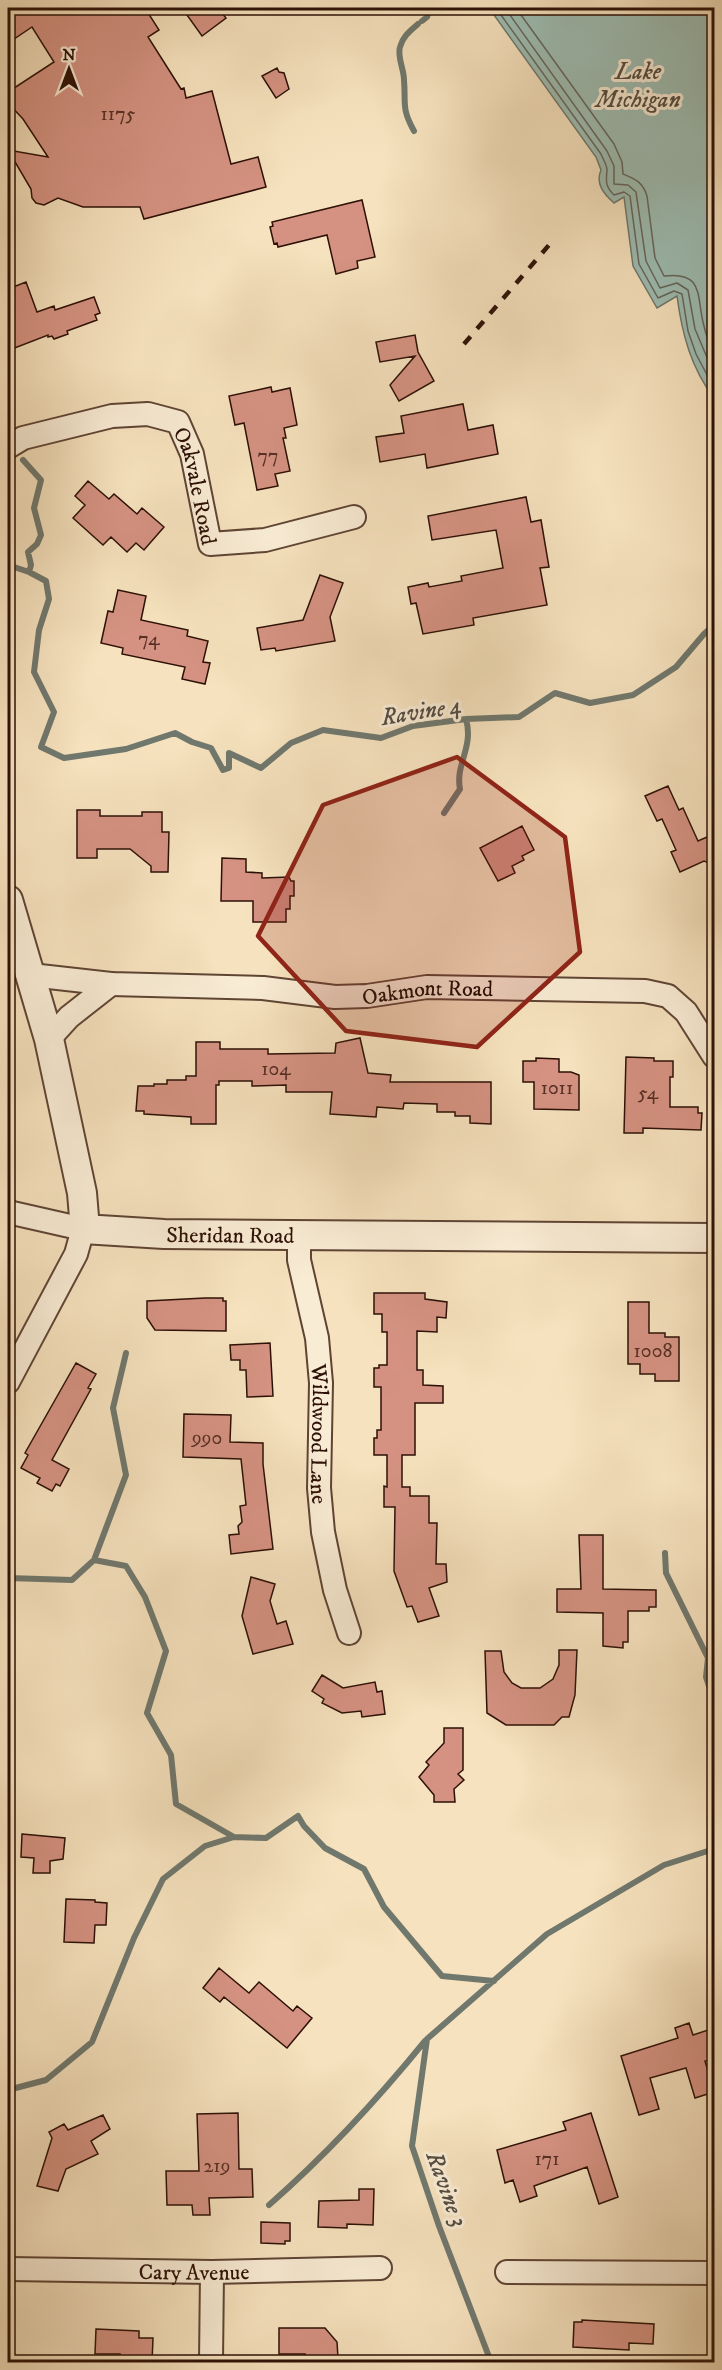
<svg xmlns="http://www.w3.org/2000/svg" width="722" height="2370" font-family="'IM FELL DW Pica',serif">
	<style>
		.water { fill: #9dbdb3; stroke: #70786e; stroke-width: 1.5 }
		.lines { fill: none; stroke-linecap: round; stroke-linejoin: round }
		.shore { stroke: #65665c; stroke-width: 1.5 }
		.stream { stroke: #70786e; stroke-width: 6 }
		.building { fill: #d59282; stroke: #2d1006; stroke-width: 1.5 }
		.minor-casing { stroke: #5f4434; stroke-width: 26 }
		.tertiary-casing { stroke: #5f4434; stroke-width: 32 }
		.minor { stroke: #f9ecd5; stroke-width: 22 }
		.tertiary { stroke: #f9ecd5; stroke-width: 28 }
		.rail { stroke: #2d1006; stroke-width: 4.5; stroke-dasharray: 10 10; stroke-linecap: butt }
		.marked { fill: #8f2418; fill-opacity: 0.2; stroke: #8f2418; stroke-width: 4.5; stroke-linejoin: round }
		.labels { text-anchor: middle; stroke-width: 6; stroke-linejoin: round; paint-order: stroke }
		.number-label { font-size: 20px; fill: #573025 }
		.street-label { font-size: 22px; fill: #2d1006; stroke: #f9ecd5 }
		.water-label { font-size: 24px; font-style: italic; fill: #544d43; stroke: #f9ecd5 }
	</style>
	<rect width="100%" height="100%" fill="#f6e2be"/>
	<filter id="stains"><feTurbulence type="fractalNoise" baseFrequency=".00333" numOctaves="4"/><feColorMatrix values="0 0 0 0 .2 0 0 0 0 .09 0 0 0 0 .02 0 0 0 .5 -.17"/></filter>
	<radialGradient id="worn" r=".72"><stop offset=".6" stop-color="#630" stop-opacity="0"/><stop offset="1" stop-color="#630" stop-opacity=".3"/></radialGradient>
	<path class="water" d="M489,8H714V398C691,368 682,334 677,296L657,308L633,266L624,197L614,203C604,194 595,184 601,170L596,157Z"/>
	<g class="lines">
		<path class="shore" d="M496,8L601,154C603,159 607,165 607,170C606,181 605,186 614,195L624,192L630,196L639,264L658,298L674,291L682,294L688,331L696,354L714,388
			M505,8L607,151L614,166V184L628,185L636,192L646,261L660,288L677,283L688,290L695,329L714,374
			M516,8L614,144L622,162L623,174C635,179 643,182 647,196L655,258L664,276C705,271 696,297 704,326C706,336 710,345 714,354"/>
		<path class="stream" d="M422,21L427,17L430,8
			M414,131C401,108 406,103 404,80C404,69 397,57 400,47C403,36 410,31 418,24
			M23,460L41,480L34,508L41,535L37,544L28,552L31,565L29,572
			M8,565L29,572L46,581L49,599L39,630L34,672L54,712L41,747L64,758L126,749L175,733L192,742L211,748L223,770L229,768V753L261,768L291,743L323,730L381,738L413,726L466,719L519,717L555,693L590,703L633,695L676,667L704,634L714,625
			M444,813L460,789C455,764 474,748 466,719
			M665,1553L666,1573L708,1658L706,1677L714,1701
			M94,1560L126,1475L113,1408L126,1353
			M8,1578L72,1580L94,1560L126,1566L145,1597L166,1651L147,1713L171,1755L176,1804L234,1837
			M8,2090L46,2080L92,2042L134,1938L163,1879L205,1846L234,1837L266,1838L298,1816L304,1826L325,1848L364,1869L384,1907L442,1976L494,1981
			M269,2205C326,2155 377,2100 425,2041
			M491,2362L439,2226L412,2146L427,2039L547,1934L664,1865L714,1849"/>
	</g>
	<path class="building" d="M8,8H145L159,30L148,37L181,89L184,88L186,98L212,91L231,164L258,157L266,187L144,219L140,207H83L58,198L44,205L36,203L32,198L31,189L8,150L48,157L23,119L8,103V92L54,62L32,27L8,43Z
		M182,8H218L226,18L202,36Z
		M277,68L279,72L284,73L289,89L276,98L262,76Z
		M362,200L375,257L357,261L358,268L336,274L327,235L278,247L277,243L274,244L270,227L273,226L272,222Z
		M26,282L37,312L54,306L55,310L94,297L100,313L95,315L97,320L67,331L68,334L54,339L52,336L48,337V335L12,349L8,336V289Z
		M415,335L418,352L434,381L399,401L390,385L415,356L380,362L376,342Z
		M271,387L272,392L290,388L297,425L284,428L286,438H283L290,471L275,474L278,486L257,490L244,423L235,425L229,396Z
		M463,404L468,430L493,425L498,454L427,468L425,454L380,462L376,437L404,433L401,416Z
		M88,481L109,499L114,494L137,514L142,508L164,527L144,550L136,543L127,552L111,537L103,545L73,518L85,505L75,496Z
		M526,497L531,522L541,520L549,567L540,568L547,605L473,618L474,625L423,634L416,603L411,604L408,587L428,583L429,587L462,581L461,576L503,568L496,530L432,540L428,516Z
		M320,575L343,583L330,617L335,641L276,651L275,648L261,650L257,628L303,620Z
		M118,590L146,596L141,620L188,630L187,636L208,641L203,662L210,663L205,684L182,679L185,667L122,654L123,648L101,643L108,611L113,612Z
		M668,786L679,810L683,808L698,841L714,834V865L704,861L680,872L671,852L676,850L662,819L657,821L645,796Z
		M77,810H100V816H142V812H162V832H169L168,872H151V866L130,849H97V858H77Z
		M522,826L534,850L522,856L524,860L512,866L515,873L498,881L480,848Z
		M222,858L246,859V872L262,873V878L289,877L291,881H294V896H290V909H286V922H253V901H221Z
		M360,1038L368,1073L391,1075L390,1082H491V1124L470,1123V1116H455V1112H437V1104L404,1103L403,1109L377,1107L376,1117L330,1114L332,1092H286V1085L252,1086V1081H219V1085H216V1124H191V1117L144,1114V1111H136L138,1086H154V1084H167V1080H186V1076H196V1042H220V1049H268V1054L335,1053L336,1043Z
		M626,1057L654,1058V1061H673V1077H670V1107H698V1113H702L701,1130L643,1128V1133H624Z
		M536,1058L559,1059V1072H571L579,1075V1110L534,1109V1082H523V1061H536Z
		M374,1293H425V1299L447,1302L446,1318L437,1317V1332L417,1331V1370H423V1385L443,1386V1403H415V1455H402V1487H410V1496H429V1523H437L436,1564H446L447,1582L429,1588L439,1616L418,1622L412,1606L407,1607L394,1571L395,1507H384V1486L387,1487V1455H374V1438H377V1430H381V1387H374V1368H379V1365H387V1332H382V1314H374Z
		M205,1298H223V1301H226V1331L155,1330L147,1318V1301Z
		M628,1302H649V1333H665V1337H679V1381H655V1374H640V1364H628Z
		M270,1343L273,1396L247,1397L246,1370H240V1360H231L230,1345Z
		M76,1363L96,1374L88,1388L91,1389L52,1460L69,1469L60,1486L56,1484L52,1491L37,1483L40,1478L21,1468L28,1455L25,1453Z
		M184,1414L231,1415L230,1442L263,1443V1464L273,1549L231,1554L229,1535L239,1534L238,1526L242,1522L240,1506L246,1505L241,1459L183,1457Z
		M579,1535H603V1589L656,1590V1607H649V1611H628V1642H623V1648L603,1646V1613L557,1612V1589H581Z
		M251,1577L275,1584L270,1601L277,1624L286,1621L293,1644L253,1654L242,1616Z
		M559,1650H577L575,1695L569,1717H562L554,1725H506L487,1713L485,1651H501L504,1672L512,1683L521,1688H540L553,1679L559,1665Z
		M322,1675L343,1688L375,1682L377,1692L382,1691L385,1714L362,1717L361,1711L342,1713L322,1703L324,1699L312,1691Z
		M444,1728H463V1770L458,1774L464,1780L454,1789L455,1802H434V1795L419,1777L429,1765L426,1762L444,1743Z
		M22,1834L65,1838L63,1859L50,1861V1873H33L34,1858L21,1857Z
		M66,1899L95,1900V1902L107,1903L106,1925H95L94,1943L64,1942Z
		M219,1968L249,1993L259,1982L293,2011L297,2006L312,2018L287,2048L224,1997L220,2002L203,1988Z
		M689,2023L693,2035L714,2028V2059L705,2061L714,2092L695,2098L686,2068L650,2078L659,2109L639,2115L621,2056L678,2038L675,2028Z
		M238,2113L239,2169H252L253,2197L209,2198L210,2215H193L192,2205H167L166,2171H199L197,2114Z
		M591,2113L618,2197L599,2204L587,2167L534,2186L537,2196L520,2202L513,2180L505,2183L497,2150L566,2130L563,2122Z
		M103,2115L110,2129L91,2141L98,2154L66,2169L58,2191L37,2186L52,2138L49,2132L64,2124L68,2130Z
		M359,2189H374L373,2225L347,2224V2228L318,2227L319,2201L359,2200Z
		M261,2222L290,2223V2241H285V2244L261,2243Z
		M582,2320L654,2324L653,2344L629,2343V2350L573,2347L574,2322H582Z
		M279,2328H325L337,2342L338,2358L332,2362H305V2354H279Z
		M96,2329L139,2331V2338H153L152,2362H120V2354H95Z"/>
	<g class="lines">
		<defs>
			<g id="minor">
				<path id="s1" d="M8,447L23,438L112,416L148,414L178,422L192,454L210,544L265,540L354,517"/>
				<path id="s2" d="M31,975L111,984L263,988L335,997L367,996L427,987L645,991L668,996L686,1012L714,1056"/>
				<path d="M49,1039L69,1017L111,984"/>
				<path d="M8,1212L83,1229L76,1254L8,1382"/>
				<path id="s3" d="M299,1235V1260L317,1338L321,1383L319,1488L323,1532L335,1590L349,1633"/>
				<path id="s4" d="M8,2269L212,2272L380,2268"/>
				<path d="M507,2272L714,2273"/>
				<path d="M211,2362L212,2272"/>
			</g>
			<g id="tertiary">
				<path id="s5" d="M8,900L49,1039L82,1193L84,1217L83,1229L164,1234L714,1238"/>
			</g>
		</defs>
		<use href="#minor" class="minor-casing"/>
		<use href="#tertiary" class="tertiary-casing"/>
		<use href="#minor" class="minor"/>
		<use href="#tertiary" class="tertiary"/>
		<path class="rail" d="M464,344L555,238"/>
	</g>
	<path class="marked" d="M457,757L565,837L580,952L477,1047L346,1031L258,936L323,805Z"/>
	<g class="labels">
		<g class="number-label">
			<text x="118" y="120">1175</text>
			<text x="268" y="462">77</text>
			<text x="149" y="645">74</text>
			<text x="276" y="1075">104</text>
			<text x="557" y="1094">1011</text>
			<text x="648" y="1099">54</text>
			<text x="653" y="1357">1008</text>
			<text x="207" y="1444">990</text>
			<text x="547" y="2165">171</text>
			<text x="217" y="2172">219</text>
		</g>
		<g class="street-label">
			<text dy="8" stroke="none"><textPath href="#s1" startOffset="243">Oakvale Road</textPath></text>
			<text dy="8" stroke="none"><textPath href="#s2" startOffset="398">Oakmont Road</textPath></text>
			<text dy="8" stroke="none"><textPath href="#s5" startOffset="486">Sheridan Road</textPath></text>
			<text dy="8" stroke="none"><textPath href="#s3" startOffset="201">Wildwood Lane</textPath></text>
			<text dy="8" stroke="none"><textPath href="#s4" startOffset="186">Cary Avenue</textPath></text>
		</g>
		<g class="water-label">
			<text x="638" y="79">Lake<tspan x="638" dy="28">Michigan</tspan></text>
			<text transform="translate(421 711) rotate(-9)" y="8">Ravine 4</text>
			<text transform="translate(447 2189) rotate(70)" y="8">Ravine 3</text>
		</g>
	</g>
	<rect width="722" height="2370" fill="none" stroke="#f6e2be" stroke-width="30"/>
	<rect x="9" y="9" width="704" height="2352" fill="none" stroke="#2d1006" stroke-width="3"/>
	<rect x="15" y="15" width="692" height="2340" fill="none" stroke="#2d1006" stroke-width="1.5"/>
	<g transform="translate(69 69)" stroke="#f9ecd5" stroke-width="4.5" paint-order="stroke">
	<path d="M0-4.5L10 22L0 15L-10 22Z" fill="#2d1006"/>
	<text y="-9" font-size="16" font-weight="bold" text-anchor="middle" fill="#2d1006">N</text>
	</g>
	<rect width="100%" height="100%" filter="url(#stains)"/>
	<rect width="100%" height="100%" fill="url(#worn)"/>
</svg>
